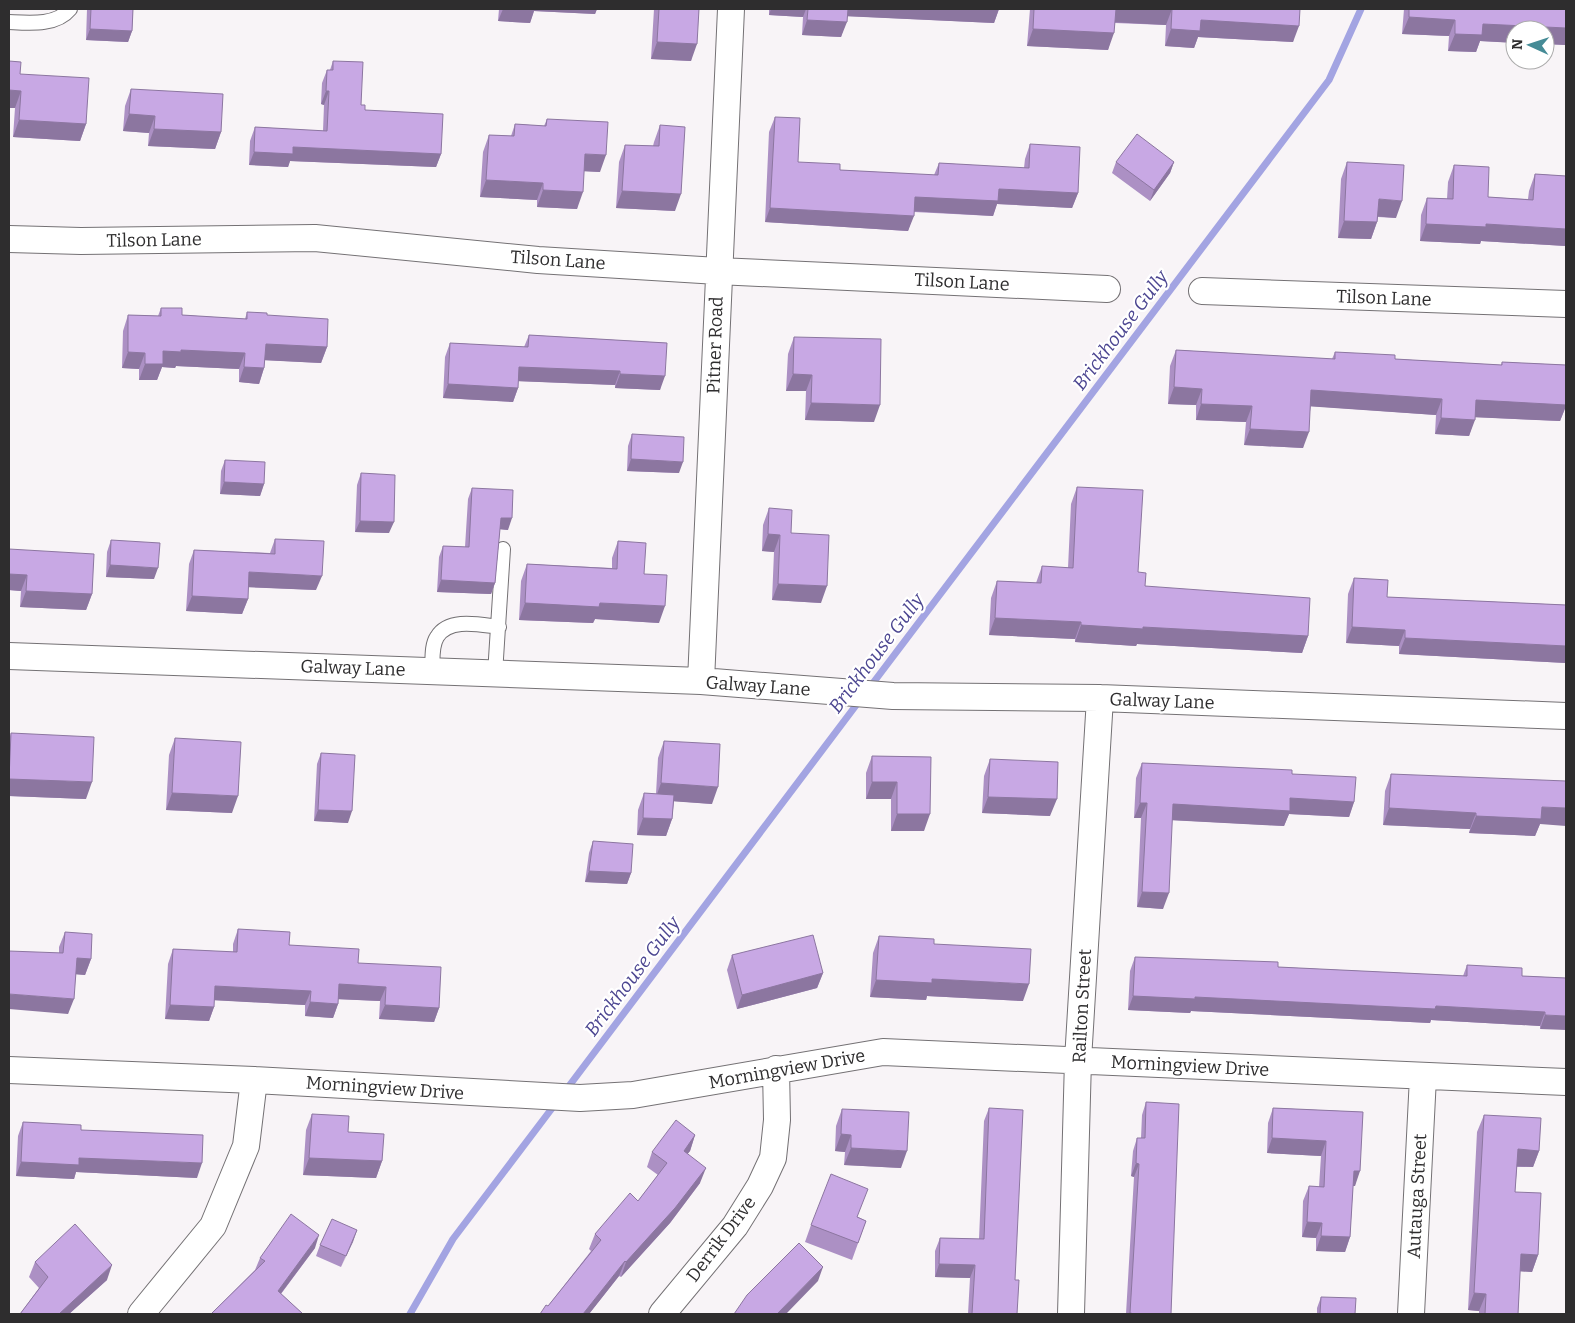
<svg xmlns="http://www.w3.org/2000/svg" width="1575" height="1323" font-family="Bitter,serif">
	<style>
		.lines { fill: none; stroke-linecap: round; stroke-linejoin: round }
		.stream { stroke: #a3a4e2; stroke-width: 7 }
		.lane-casing { stroke: #747174; stroke-width: 16 }
		.street-casing { stroke: #747174; stroke-width: 28 }
		.lane { stroke: #fff; stroke-width: 14 }
		.street { stroke: #fff; stroke-width: 26 }
		.wall { fill: #ac90c4 }
		.shaded-wall { fill: #8c76a0 }
		.building { fill: #c8a8e4; stroke: #8c76a0 }
		.labels { text-anchor: middle; stroke-width: 4.5; stroke-linejoin: round; paint-order: stroke }
		.street-label { font-size: 18px; fill: #2e2d2e; stroke: #fff }
		.water-label { font-size: 19px; font-style: italic; fill: #4c4691; stroke: #fff }
	</style>
	<rect width="100%" height="100%" fill="#f8f4f7"/>
	<g class="lines">
		<path class="stream" d="M870,687L1329,80L1361,9
			M566,1090L860,700
			M410,1314L453,1239L556,1103"/>
		<defs>
			<path id="lane" d="M9,22C29,23 56,26 70,9
				M432,671C433,661 431,646 437,637C449,617 481,625 499,627
				M495,674L503,549"/>
			<path id="street" d="M9,239L81,241L315,238L538,260L718,271L1107,289
				M1202,291L1566,304
				M9,656L701,681L893,696L1100,698L1566,716
				M701,681L731,9
				M9,1070L254,1080L580,1098L633,1095L883,1052L1566,1082
				M141,1314L213,1226L246,1146L254,1080
				M662,1314L735,1226L760,1186L773,1158L777,1120L776,1069
				M1071,1314L1078,1060L1100,698
				M1411,1314L1423,1077"/>
		</defs>
		<use href="#lane" class="lane-casing"/>
		<use href="#street" class="street-casing"/>
		<use href="#lane" class="lane"/>
		<use href="#street" class="street"/>
	</g>
	<path class="wall" d="M87,9H133L132,31L128,42L86,40Z
		M499,9H597L595,14L534,11L530,23L498,21Z
		M654,9H699L691,61L651,59Z
		M769,9H999L994,23L847,16L841,37L802,35L803,17L769,15Z
		M1030,9H1300L1293,42L1198,37L1194,48L1165,46L1166,25L1115,23L1108,50L1027,46Z
		M1404,9H1566V45L1480,41L1476,52L1448,51L1449,36L1402,34Z
		M9,61L20,74L86,124L80,141L13,137L15,108H9Z
		M333,61L361,105L365,110L441,154L436,167L290,161L288,167L249,165L250,141L255,127L323,131L324,105L321,104L322,83L327,70H330Z
		M131,89L221,132L215,149L148,146L149,133L123,131L125,106Z
		M775,117L798,162L840,170L934,175L939,163L1024,168L1025,159L1030,144L1078,193L1072,208L997,204L993,216L914,212L908,231L765,222L769,132Z
		M547,119L600,172L584,171L577,209L537,207V200L480,197L483,152L489,135L511,136L515,124L544,126Z
		M660,125L675,211L616,208L619,162L625,145L653,146L654,142Z
		M1116,162H1174L1170,173L1150,201L1112,173Z
		M1347,162L1396,218L1378,217L1377,222L1371,239L1338,238L1341,179Z
		M1454,165L1488,197L1528,199L1529,191L1535,174L1566,176V246L1481,241L1480,244L1420,241L1421,215L1427,198L1447,199L1448,182Z
		M161,308L182,315L245,319L247,312L267,315L327,347L321,363L265,360L264,368L259,384L239,382V369L176,366L175,368L162,367L157,380H139V369L122,368L123,331L128,315L158,316Z
		M529,335L667,343L660,390L615,388V385L518,381V388L513,402L443,398L445,357L450,343L524,347Z
		M794,337L874,422L805,420L806,391H786L788,354Z
		M1176,350L1332,359L1335,352L1395,359L1501,365L1502,362L1566,365V406L1560,421L1475,417L1469,436L1435,434L1436,415L1311,406L1303,448L1244,445L1246,422L1196,420V405L1168,404L1170,366Z
		M632,434L679,473L627,471L628,446Z
		M225,460L264,484L260,496L220,494L221,471Z
		M361,473L389,533L355,532L357,485Z
		M1077,487L1138,572L1145,586L1308,636L1302,653L1137,644L1136,646L1075,642V639L989,635L991,598L997,581L1036,583L1042,566L1068,568L1071,504Z
		M472,488L508,530L500,529L495,583L491,594L437,592L439,557L443,546L465,547L468,499Z
		M769,508L791,533L821,603L772,600L774,552L762,551L763,525Z
		M275,539L316,590L248,587V599L242,614L186,611L189,564L194,550L270,553Z
		M111,540L154,579L106,577L107,552Z
		M618,541L644,574L659,623L595,619L593,623L519,620L521,581L527,564L612,568V558Z
		M9,549L92,594L86,610L20,607L21,591L9,590Z
		M1354,578L1387,597L1566,605V663L1399,654V646L1346,643L1348,594Z
		M11,733L86,799L9,796V740Z
		M175,738L232,813L166,810L169,755Z
		M664,741L712,804L674,801L672,819L666,836L637,835L638,810L644,793L656,794L658,758Z
		M321,753L348,823L314,821L317,764Z
		M872,756L931,757L924,831H891V799H866V773Z
		M990,759L1050,816L982,813L984,776Z
		M1142,763L1292,774L1354,802L1349,817L1289,814L1284,826L1172,820L1163,909L1137,907L1141,818H1134L1136,778Z
		M1391,774L1540,824L1535,836L1469,833L1470,829L1383,825L1385,791Z
		M593,841L631,873L627,884L585,882L589,853Z
		M238,929L289,945L358,963L439,1008L434,1022L379,1019L380,1001L338,999V1004L333,1018L305,1016V1005L214,1000V1007L209,1021L165,1019L168,964L173,949L233,952V944Z
		M65,932L91,959L85,975L76,974L68,1014L59,953V947Z
		M879,936L934,944L1023,1001L927,996L926,1000L870,997L873,953Z
		M732,955L823,973L817,988L737,1009L727,970Z
		M1135,957L1278,967L1463,976L1467,965L1522,976L1566,978L1540,1029V1026L1431,1020L1430,1023L1191,1011L1190,1013L1128,1010L1130,971Z
		M1146,1102L1171,1314H1126L1134,1177L1131,1176L1133,1151L1137,1138H1141L1142,1115Z
		M989,1108L1015,1280L1017,1314H968L970,1278L935,1277V1251L940,1238L979,1239L984,1121Z
		M1273,1108L1363,1112L1355,1186H1353L1350,1237L1345,1252L1316,1251V1238L1302,1237L1303,1201L1309,1186L1319,1187L1321,1156L1267,1153L1268,1123Z
		M842,1109L901,1168L844,1165L845,1152L835,1151L836,1126Z
		M312,1114L348,1132L382,1161L376,1178L303,1175L306,1130Z
		M1484,1115L1539,1151L1533,1167H1517L1515,1192L1538,1255L1532,1272L1520,1271L1518,1314H1479V1311L1468,1310L1477,1132Z
		M23,1122L81,1130L197,1178L76,1172L74,1179L16,1176L18,1136Z
		M695,1135L690,1151L687,1154L700,1183L670,1223L621,1277L619,1276L589,1314H540L548,1306L591,1251L589,1249L595,1234L638,1201L658,1175L647,1167L652,1152Z
		M858,1217L866,1221L852,1260L805,1242L811,1225Z
		M357,1230L341,1267L316,1256L320,1245Z
		M315,1248L281,1294L303,1314H211L255,1270L260,1258Z
		M35,1262L107,1280L69,1314H20L39,1288L29,1277Z
		M1321,1297L1355,1314H1317V1308Z"/>
	<path class="shaded-wall" d="M503,9H597L595,14L534,11L530,23L498,21Z
		M771,9H806L803,17L769,15Z
		M845,9H999L994,23L842,16Z
		M1115,9H1172L1166,25L1110,22Z
		M1409,17L1455,20L1449,36L1402,34Z
		M807,20L847,22L841,37L802,35Z
		M1201,20L1299,26L1293,42L1198,37L1194,48L1165,46L1171,29Z
		M1483,24L1566,28V45L1545,44V30H1515V43L1480,41L1476,52L1448,51L1455,34Z
		M90,29L132,31L128,42L86,40Z
		M1033,29L1114,33L1108,50L1027,46Z
		M657,42L697,44L691,61L651,59Z
		M9,90L21,91L15,108H9Z
		M326,91H329L324,105L321,104Z
		M129,114L155,116L149,133L123,131Z
		M19,120L86,124L80,141L13,137Z
		M154,129L221,132L215,149L148,146Z
		M293,147L441,154L436,167L290,161L288,167L249,165L254,152Z
		M585,154L606,155L600,172L579,171Z
		M1174,162L1170,173L1150,201L1154,190Z
		M486,180L543,183L537,200L480,197Z
		M999,189L1078,193L1072,208L997,204L993,216L910,211L915,197Z
		M543,190L583,192L577,209L537,207Z
		M622,191L681,194L675,211L616,208Z
		M1379,199L1402,201L1396,218L1372,216Z
		M770,208L914,216L908,231L765,222Z
		M1344,221L1377,222L1371,239L1338,238Z
		M1426,224H1486L1566,229V246L1481,241L1480,244L1420,241Z
		M266,344L327,347L321,363L260,360Z
		M181,350L245,353L239,369L176,366L175,368L162,367L157,380H139L145,364L163,351Z
		M128,352L145,353L139,369L122,368Z
		M244,367L264,368L259,384L239,382Z
		M519,367L620,371L615,385L514,381Z
		M620,374L665,376L660,390L615,388Z
		M793,374L812,375L806,391H786Z
		M448,384L518,388L513,402L443,398Z
		M1174,387L1202,389L1196,405L1168,404Z
		M1311,390L1442,399L1436,415L1305,406Z
		M1566,392V406L1560,421L1470,417L1476,400Z
		M811,403L880,405L874,422L805,420Z
		M1201,404L1252,406L1246,422L1196,420Z
		M1441,418L1475,420L1469,436L1435,434Z
		M1250,429L1309,432L1303,448L1244,445Z
		M631,459L683,462L679,473L627,471Z
		M224,482L264,484L260,496L220,494Z
		M501,518H512L508,530L497,529Z
		M360,521L394,522L389,533L355,532Z
		M768,534L780,535L774,552L762,551Z
		M110,565L158,568L154,579L106,577Z
		M249,572L322,576L316,590L244,587Z
		M9,574L27,575L21,591L9,590Z
		M441,580L495,583L491,594L437,592Z
		M778,584L827,586L821,603L772,600Z
		M26,591L92,594L86,610L20,607Z
		M192,596L248,599L242,614L186,611Z
		M525,603H600L665,606L659,623L595,619L593,623L519,620Z
		M995,618L1081,622L1075,639L989,635Z
		M1081,625L1143,627L1308,636L1302,653L1137,644L1136,646L1075,642Z
		M1352,627L1405,630L1399,646L1346,643Z
		M1405,638L1566,646V663L1399,654Z
		M9,779L92,782L86,799L9,796Z
		M872,782H897L891,799H866Z
		M661,783L718,787L712,804L655,800Z
		M172,793L238,796L232,813L166,810Z
		M988,797L1057,799L1050,816L982,813Z
		M1290,798L1354,802L1349,817L1289,814L1284,826L1168,820L1173,804Z
		M1140,803H1147L1141,818H1134Z
		M1542,807L1566,808V826L1540,824L1535,836L1469,833L1476,816Z
		M1389,808L1476,813L1470,829L1383,825Z
		M318,810L352,811L348,823L314,821Z
		M897,814H930L924,831H891Z
		M643,818L672,819L666,836L637,835Z
		M589,871L631,873L627,884L585,882Z
		M1142,892L1169,893L1163,909L1137,907Z
		M77,958L91,959L85,975L72,974Z
		M823,973L817,988L737,1009L742,995Z
		M932,979L1029,984L1023,1001L927,996L926,1000L870,997L876,980Z
		M339,984L386,987L380,1001L334,999Z
		M215,986L311,991L305,1005L210,1000Z
		M9,994L74,999L68,1014L9,1009Z
		M1133,996L1195,997L1436,1006L1545,1012L1540,1026L1431,1020L1430,1023L1191,1011L1190,1013L1128,1010Z
		M310,1002L338,1004L333,1018L305,1016Z
		M170,1005L214,1007L209,1021L165,1019Z
		M385,1005L439,1008L434,1022L379,1019Z
		M1545,1015L1566,1016V1030L1540,1029Z
		M841,1134L851,1135L845,1152L835,1151Z
		M695,1135L690,1151L678,1166L684,1151Z
		M1272,1138L1326,1141L1321,1156L1267,1153Z
		M851,1148L907,1151L901,1168L844,1165Z
		M1518,1149L1539,1151L1533,1167L1512,1166Z
		M79,1158L202,1163L197,1178L76,1172L74,1179L16,1176L21,1162Z
		M309,1158L382,1161L376,1178L303,1175Z
		M1136,1163L1139,1164L1134,1177L1131,1176Z
		M706,1168L700,1183L670,1223L621,1277L626,1262Z
		M1354,1171H1360L1355,1186H1348Z
		M1307,1222L1322,1223L1316,1238L1302,1237Z
		M357,1230L353,1242L341,1267L346,1256Z
		M319,1235L315,1248L273,1304L278,1291Z
		M1321,1236L1350,1237L1345,1252L1316,1251Z
		M1521,1254L1538,1255L1532,1272L1515,1271Z
		M625,1261L619,1276L589,1314H583Z
		M939,1264L975,1265L970,1278L935,1277Z
		M112,1265L107,1280L69,1314H59Z
		M823,1267L818,1281L786,1314H777Z
		M1474,1293L1486,1294L1479,1311L1468,1310Z"/>
	<path class="building" d="M91,9H133L132,31L90,29Z
		M659,9H699L697,44L657,42Z
		M808,9H848L847,22L807,20Z
		M1034,9H1116L1114,33L1033,29Z
		M1172,9H1300L1299,26L1201,20L1200,31L1171,29Z
		M1409,9H1566V28L1483,24L1482,35L1455,34V20L1409,17Z
		M9,61L21,62L20,74L89,78L86,124L19,120L21,91L9,90Z
		M333,61L363,62L361,105H365V110L443,114L441,154L293,147V154L254,152L255,127L327,131L329,91H326L327,70H333Z
		M131,89L223,94L221,132L154,129L155,116L129,114Z
		M775,117L800,118L798,162L840,164V170L938,175L939,163L1029,168L1030,144L1080,147L1078,193L999,189L998,201L915,197L914,216L770,208Z
		M547,119L608,122L606,155L585,154L583,192L543,190V183L486,180L489,135L514,136L515,124L546,126Z
		M660,125L685,127L681,194L622,191L625,145L659,146Z
		M1137,134L1174,162L1154,190L1116,162Z
		M1347,162L1404,165L1402,201L1379,199L1377,222L1344,221Z
		M1454,165L1489,167L1488,197L1533,200L1535,174L1566,176V229L1486,224V227L1426,224L1427,198L1453,199Z
		M161,308H182V315L247,319V312L267,313V315L328,319L327,347L266,344L264,368L244,367L245,353L181,350V352L163,351V364H145V353L128,352V315L161,316Z
		M529,335L667,343L665,376L620,374V371L519,367L518,388L448,384L450,343L528,347Z
		M794,337L881,339L880,405L811,403L812,375L793,374Z
		M1176,350L1335,359V352L1395,355V359L1502,365V362L1566,365V405L1476,400L1475,420L1441,418L1442,399L1311,390L1309,432L1250,429L1252,406L1201,404L1202,389L1174,387Z
		M632,434L684,437L683,462L631,459Z
		M225,460L265,462L264,484L224,482Z
		M361,473L395,475L394,522L360,521Z
		M1077,487L1143,490L1138,572L1146,573L1145,586L1310,598L1308,636L1143,627V629L1081,625V622L995,618L997,581L1041,583L1042,566L1073,568Z
		M472,488L513,490L512,518H501L495,583L441,580L443,546L469,547Z
		M769,508L792,510L791,533L829,535L827,586L778,584L780,535L768,534Z
		M275,539L324,541L322,576L249,572L248,599L192,596L194,550L275,554Z
		M111,540L160,543L158,568L110,565Z
		M618,541L646,543L644,574L667,575L665,606L600,603L599,607L525,603L527,564L617,569Z
		M9,549L94,554L92,594L26,591L27,575L9,574Z
		M1354,578L1388,580L1387,597L1566,605V646L1405,638V630L1352,627Z
		M11,733L94,737L92,782L9,779Z
		M175,738L241,742L238,796L172,793Z
		M664,741L720,744L718,787L661,783Z
		M321,753L355,755L352,811L318,810Z
		M872,756L931,757L930,814H897V782H872Z
		M990,759L1058,762L1057,799L988,797Z
		M1142,763L1292,770V774L1356,777L1354,802L1290,798V811L1173,804L1169,893L1142,892L1147,803H1140Z
		M1391,774L1566,781V808L1542,807L1541,819L1476,816V813L1389,808Z
		M644,793L674,795L672,819L643,818Z
		M593,841L633,844L631,873L589,871Z
		M238,929L290,932L289,945L359,949L358,963L441,967L439,1008L385,1005L386,987L339,984L338,1004L310,1002L311,991L215,986L214,1007L170,1005L173,949L237,952Z
		M65,932L92,934L91,959L77,958L74,999L9,994V951L63,953Z
		M813,935L823,973L742,995L732,955Z
		M879,936L934,939V944L1031,949L1029,984L932,979V983L876,980Z
		M1135,957L1278,962V967L1467,976V965L1522,968V976L1566,978V1016L1545,1015V1012L1436,1006L1435,1009L1195,997V999L1133,996Z
		M1146,1102L1179,1104L1171,1314H1135L1130,1313L1139,1164L1136,1163L1137,1138H1145Z
		M989,1108L1023,1110L1015,1280H1019L1017,1314H972L975,1265L939,1264L940,1238L984,1239Z
		M1273,1108L1363,1112L1360,1171H1354L1350,1237L1321,1236L1322,1223L1307,1222L1309,1186L1324,1187L1326,1141L1272,1138Z
		M842,1109L909,1112L907,1151L851,1148V1135L841,1134Z
		M312,1114L349,1116L348,1132L384,1134L382,1161L309,1158Z
		M1484,1115L1541,1118L1539,1151L1518,1149L1515,1192L1541,1193L1538,1255L1521,1254L1518,1314H1485L1486,1294L1474,1293Z
		M676,1120L695,1135L684,1151L706,1168L675,1208L626,1262L625,1261L583,1314H540L546,1305L548,1306L601,1240L595,1234L630,1193L638,1201L667,1163L652,1152Z
		M23,1122L81,1125V1130L203,1135L202,1163L79,1158V1165L21,1162Z
		M831,1174L868,1189L857,1217L866,1221L858,1243L811,1225Z
		M291,1214L319,1235L278,1291L303,1314H213L212,1313L265,1261L260,1258Z
		M332,1219L357,1230L346,1256L320,1245Z
		M75,1224L112,1265L59,1314H20L48,1277L35,1262Z
		M799,1243L823,1267L777,1314H734L747,1295Z
		M1321,1297L1356,1298L1355,1314H1320Z"/>
	<g class="labels">
		<g class="street-label">
			<text transform="translate(154 240) rotate(-1)" y="6">Tilson Lane</text>
			<text transform="translate(558 260) rotate(4)" y="6">Tilson Lane</text>
			<text transform="translate(962 282) rotate(3)" y="6">Tilson Lane</text>
			<text transform="translate(1384 298) rotate(2)" y="6">Tilson Lane</text>
			<text transform="translate(715 345) rotate(-88)" y="6">Pitner Road</text>
			<text transform="translate(353 668) rotate(2)" y="6">Galway Lane</text>
			<text transform="translate(758 686) rotate(4)" y="6">Galway Lane</text>
			<text transform="translate(1162 701) rotate(2)" y="6">Galway Lane</text>
			<text transform="translate(1082 1006) rotate(-87)" y="6">Railton Street</text>
			<text transform="translate(1190 1066) rotate(3)" y="6">Morningview Drive</text>
			<text transform="translate(787 1069) rotate(-10)" y="6">Morningview Drive</text>
			<text transform="translate(385 1088) rotate(4)" y="6">Morningview Drive</text>
			<text transform="translate(1417 1196) rotate(-87)" y="6">Autauga Street</text>
			<text transform="translate(721 1239) rotate(-53)" y="6">Derrik Drive</text>
		</g>
		<g class="water-label">
			<text transform="translate(1120 330) rotate(-53)" y="7">Brickhouse Gully</text>
			<text transform="translate(876 653) rotate(-53)" y="7">Brickhouse Gully</text>
			<text transform="translate(632 976) rotate(-53)" y="7">Brickhouse Gully</text>
		</g>
	</g>
	<rect width="1575" height="1323" fill="none" stroke="#2e2d2e" stroke-width="20"/>
	<g transform="translate(1530 45) rotate(273)"><circle r="24" fill="#ffffff" stroke="#ababab"/>
	<path d="M0-4L9 19L0 12L-9 19Z" fill="#458b96"/>
	<text y="-8" font-size="14" font-weight="bold" text-anchor="middle" fill="#2e2d2e">N</text>
	</g>
</svg>
